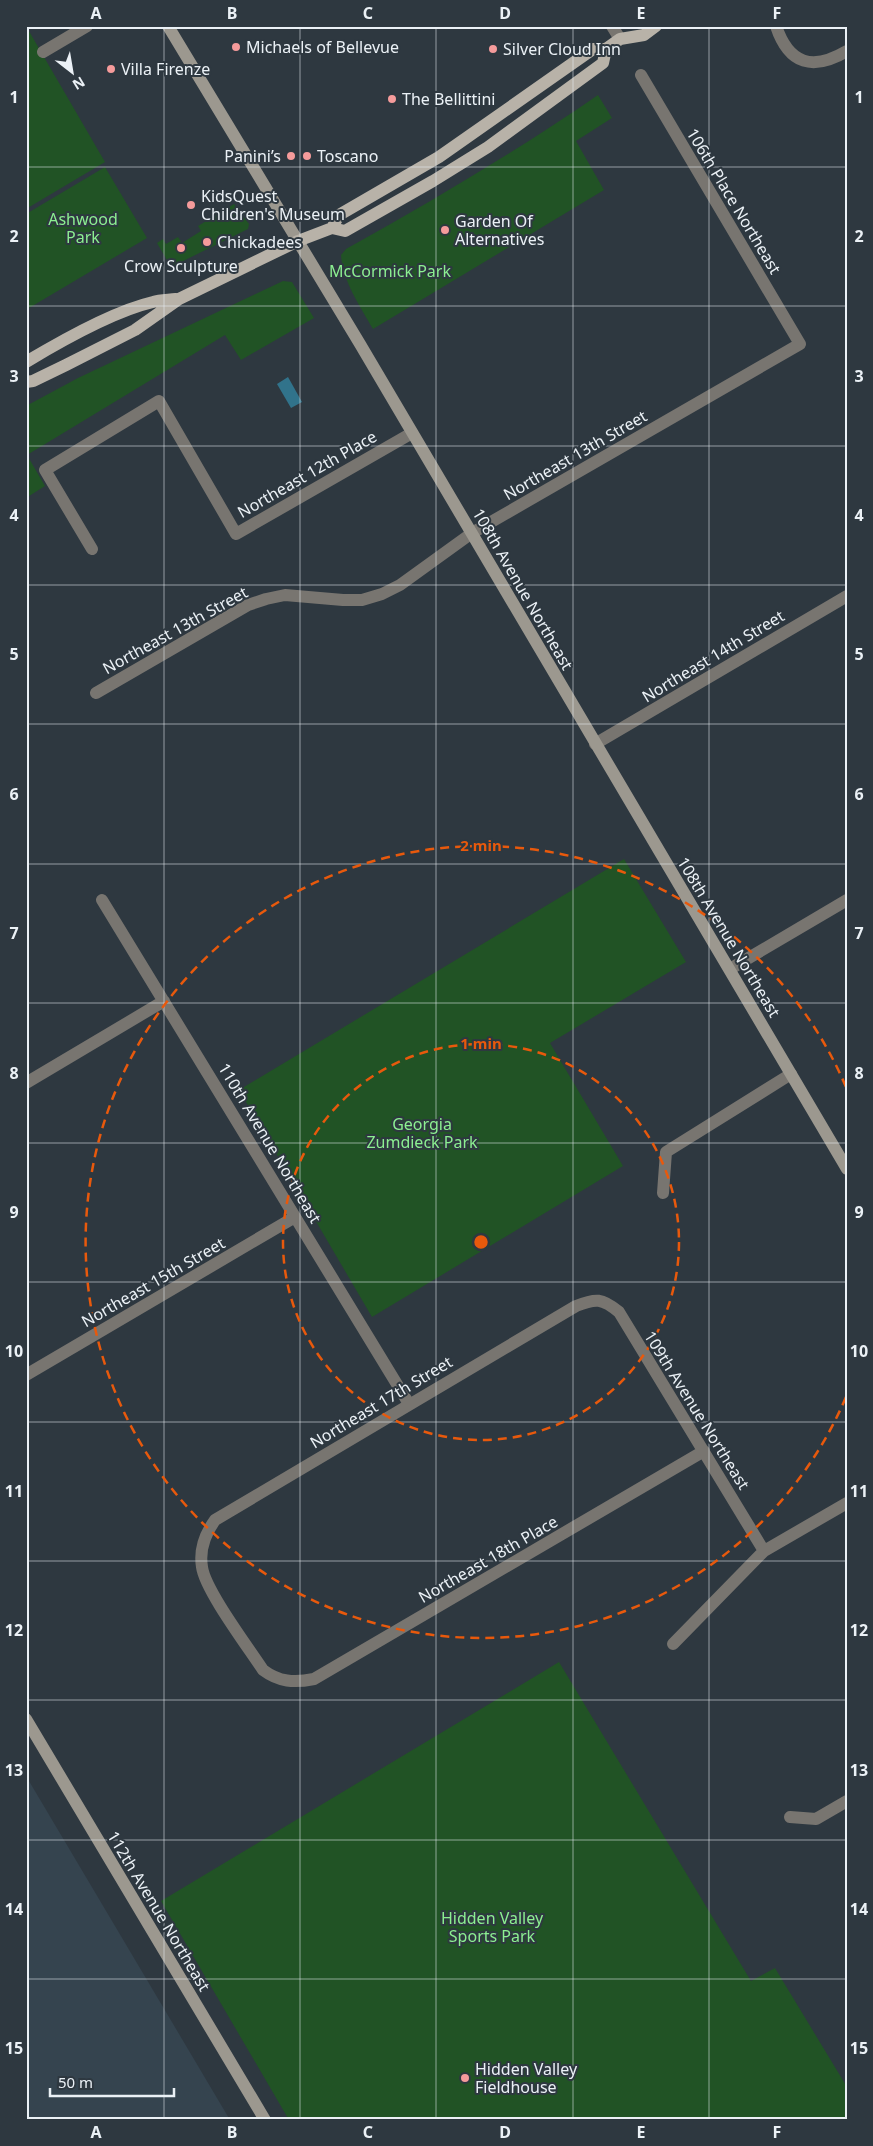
<svg xmlns="http://www.w3.org/2000/svg" width="873" height="2146" font-family="'Noto Sans',sans-serif">
	<style>
		.built { fill: #35444f }
		.green { fill: #215325 }
		.water { fill: #31738b }
		.lines { fill: none; stroke-linecap: round; stroke-linejoin: round }
		.street { stroke: #787570; stroke-width: 12 }
		.secondary { stroke: #9c988f; stroke-width: 12 }
		.primary { stroke: #b8b2a8; stroke-width: 12 }
		.grid { fill: none; stroke: #ebf1f6; stroke-width: 1; stroke-opacity: 0.55 }
		.ring { fill: none; stroke: #e8590c; stroke-width: 2.5; stroke-dasharray: 9 6 }
		.poi-dot { fill: #f59b9b; stroke: #2e3840; stroke-width: 2 }
		.labels { text-anchor: middle; stroke-width: 4; stroke-linejoin: round; paint-order: stroke }
		.poi-label { font-size: 16px; fill: #ebf1f6; stroke: #2e3840; text-anchor: start }
		.street-label { font-size: 16px; fill: #ebf1f6; stroke: #2e3840 }
		.park-label { font-size: 16px; fill: #8cef91; stroke: #2e3840 }
		.centre { fill: #e8590c; stroke: #2e3840; stroke-width: 2.5 }
		.ring-label { font-size: 15px; text-anchor: middle; font-weight: bold; fill: #e8590c; stroke: #2e3840; stroke-width: 4; stroke-linejoin: round; paint-order: stroke }
		.neatline { fill: none; stroke: #ebf1f6; stroke-width: 2 }
		.grid-label { font-size: 16px; text-anchor: middle; font-weight: bold; fill: #ebf1f6 }
	</style>
	<rect width="100%" height="100%" fill="#2e3840"/>
	<path class="built" d="M26,1776L230,2120H26Z"/>
	<path class="green" d="M26,26L105,162L26,209Z
		M598,95L612,118L576,141L604,190L373,329C360,306 343,282 341,255L346,249C432,201 517,151 598,95Z
		M105,167L147,238L29,308L26,303V214Z
		M234,204L249,224L248,229L171,267L157,243L163,239L166,244L178,237L182,243L201,231L198,226Z
		M283,281L292,282L314,318L241,360L225,335L27,455L45,486L26,498V406L78,378Z
		M624,859L686,962L550,1043L623,1166L372,1317L239,1090Z
		M559,1662L751,1981L775,1968L847,2087V2120H289L161,1901Z"/>
	<path class="water" d="M288,377L302,402L291,408L277,384Z"/>
	<g class="lines">
		<path class="street" d="M612,26L620,39
			M776,26C789,65 813,71 847,51
			M43,52L87,26
			M92,549L45,470L159,401L236,534L412,433
			M96,693L248,605L266,599L285,595L343,600H362L382,594L400,585L472,533L800,344L641,75
			M595,744L847,596
			M102,900L409,1404
			M730,969L847,900
			M26,1083L164,1001
			M663,1193L666,1152L791,1074
			M26,1375L295,1217
			M704,1451L314,1679C294,1683 279,1682 263,1670C248,1647 205,1590 202,1567C199,1549 205,1534 215,1520L576,1306C596,1298 602,1298 619,1312L764,1551
			M673,1644L764,1551L847,1503
			M790,1817L816,1819L847,1801"/>
		<path class="secondary" d="M168,26L360,344L847,1169
			M26,1719L265,2120"/>
		<path class="primary" d="M332,228L339,215L439,157L593,49H606L620,39L644,35L656,26
			M26,362C61,341 114,311 153,302C160,300 169,300 176,299
			M26,382L33,381L66,365L135,330L179,299L298,241L332,228L345,231L433,181L488,147L603,63L606,49"/>
	</g>
	<path class="grid" d="M164,26V2120M300,26V2120M436,26V2120M573,26V2120M709,26V2120M26,167H847M26,306H847M26,446H847M26,585H847M26,724H847M26,864H847M26,1003H847M26,1143H847M26,1282H847M26,1422H847M26,1561H847M26,1700H847M26,1840H847M26,1979H847"/>
	<g class="ring">
		<circle cx="481" cy="1242" r="198"/>
		<path d="M846 1397A396 396 0 1 1 846 1087"/>
	</g>
	<g class="poi-dot">
		<circle cx="236" cy="47" r="5"/>
		<circle cx="493" cy="49" r="5"/>
		<circle cx="111" cy="69" r="5"/>
		<circle cx="392" cy="99" r="5"/>
		<circle cx="291" cy="156" r="5"/>
		<circle cx="307" cy="156" r="5"/>
		<circle cx="191" cy="205" r="5"/>
		<circle cx="445" cy="230" r="5"/>
		<circle cx="207" cy="242" r="5"/>
		<circle cx="181" cy="248" r="5"/>
		<circle cx="465" cy="2078" r="5"/>
	</g>
	<g class="labels">
		<g class="poi-label">
			<text x="246" y="53">Michaels of Bellevue</text>
			<text x="503" y="55">Silver Cloud Inn</text>
			<text x="121" y="75">Villa Firenze</text>
			<text x="402" y="105">The Bellittini</text>
			<text x="281" y="162" text-anchor="end">Panini’s</text>
			<text x="317" y="162">Toscano</text>
			<text x="201" y="202">KidsQuest<tspan x="201" dy="18">Children's Museum</tspan></text>
			<text x="455" y="227">Garden Of<tspan x="455" dy="18">Alternatives</tspan></text>
			<text x="217" y="248">Chickadees</text>
			<text x="181" y="272" text-anchor="middle">Crow Sculpture</text>
			<text x="475" y="2075">Hidden Valley<tspan x="475" dy="18">Fieldhouse</tspan></text>
		</g>
		<g class="street-label">
			<text transform="translate(734 201) rotate(59)" y="6">106th Place Northeast</text>
			<text transform="translate(575 455) rotate(-30)" y="6">Northeast 13th Street</text>
			<text transform="translate(307 474) rotate(-30)" y="6">Northeast 12th Place</text>
			<text transform="translate(523 589) rotate(60)" y="6">108th Avenue Northeast</text>
			<text transform="translate(175 630) rotate(-29)" y="6">Northeast 13th Street</text>
			<text transform="translate(713 656) rotate(-31)" y="6">Northeast 14th Street</text>
			<text transform="translate(729 937) rotate(59)" y="6">108th Avenue Northeast</text>
			<text transform="translate(270 1143) rotate(59)" y="6">110th Avenue Northeast</text>
			<text transform="translate(153 1282) rotate(-30)" y="6">Northeast 15th Street</text>
			<text transform="translate(381 1402) rotate(-31)" y="6">Northeast 17th Street</text>
			<text transform="translate(697 1410) rotate(58)" y="6">109th Avenue Northeast</text>
			<text transform="translate(488 1559) rotate(-30)" y="6">Northeast 18th Place</text>
			<text transform="translate(159 1911) rotate(59)" y="6">112th Avenue Northeast</text>
		</g>
		<g class="park-label">
			<text x="83" y="225">Ashwood<tspan x="83" dy="18">Park</tspan></text>
			<text x="390" y="277">McCormick Park</text>
			<text x="422" y="1130">Georgia<tspan x="422" dy="18">Zumdieck Park</tspan></text>
			<text x="492" y="1924">Hidden Valley<tspan x="492" dy="18">Sports Park</tspan></text>
		</g>
	</g>
	<circle cx="481" cy="1242" r="8" class="centre"/>
	<g class="ring-label">
		<text x="481" y="851">2 min</text>
		<text x="481" y="1049">1 min</text>
	</g>
	<rect width="873" height="2146" fill="none" stroke="#2e3840" stroke-width="55"/>
	<g transform="translate(72 72) rotate(149)" stroke="#2e3840" stroke-width="4" paint-order="stroke">
	<path d="M0-4L9 19L0 12L-9 19Z" fill="#ebf1f6"/>
	<text y="-8" font-size="14" font-weight="bold" text-anchor="middle" fill="#ebf1f6">N</text>
	</g>
	<path d="M50 2088v8h124v-8" fill="none" stroke="#ebf1f6" stroke-width="2.5"/>
	<text x="58" y="2088" font-size="15" fill="#ebf1f6" stroke="#2e3840" stroke-width="4" paint-order="stroke">50 m</text>
	<rect x="28" y="28" width="818" height="2090" class="neatline"/>
	<g class="grid-label">
		<text x="96" y="19">A</text>
		<text x="232" y="19">B</text>
		<text x="368" y="19">C</text>
		<text x="505" y="19">D</text>
		<text x="641" y="19">E</text>
		<text x="777" y="19">F</text>
		<text x="14" y="103">1</text>
		<text x="859" y="103">1</text>
		<text x="14" y="242">2</text>
		<text x="859" y="242">2</text>
		<text x="14" y="382">3</text>
		<text x="859" y="382">3</text>
		<text x="14" y="521">4</text>
		<text x="859" y="521">4</text>
		<text x="14" y="660">5</text>
		<text x="859" y="660">5</text>
		<text x="14" y="800">6</text>
		<text x="859" y="800">6</text>
		<text x="14" y="939">7</text>
		<text x="859" y="939">7</text>
		<text x="14" y="1079">8</text>
		<text x="859" y="1079">8</text>
		<text x="14" y="1218">9</text>
		<text x="859" y="1218">9</text>
		<text x="14" y="1357">10</text>
		<text x="859" y="1357">10</text>
		<text x="14" y="1497">11</text>
		<text x="859" y="1497">11</text>
		<text x="14" y="1636">12</text>
		<text x="859" y="1636">12</text>
		<text x="14" y="1776">13</text>
		<text x="859" y="1776">13</text>
		<text x="14" y="1915">14</text>
		<text x="859" y="1915">14</text>
		<text x="14" y="2054">15</text>
		<text x="859" y="2054">15</text>
		<text x="96" y="2138">A</text>
		<text x="232" y="2138">B</text>
		<text x="368" y="2138">C</text>
		<text x="505" y="2138">D</text>
		<text x="641" y="2138">E</text>
		<text x="777" y="2138">F</text>
	</g>
</svg>
